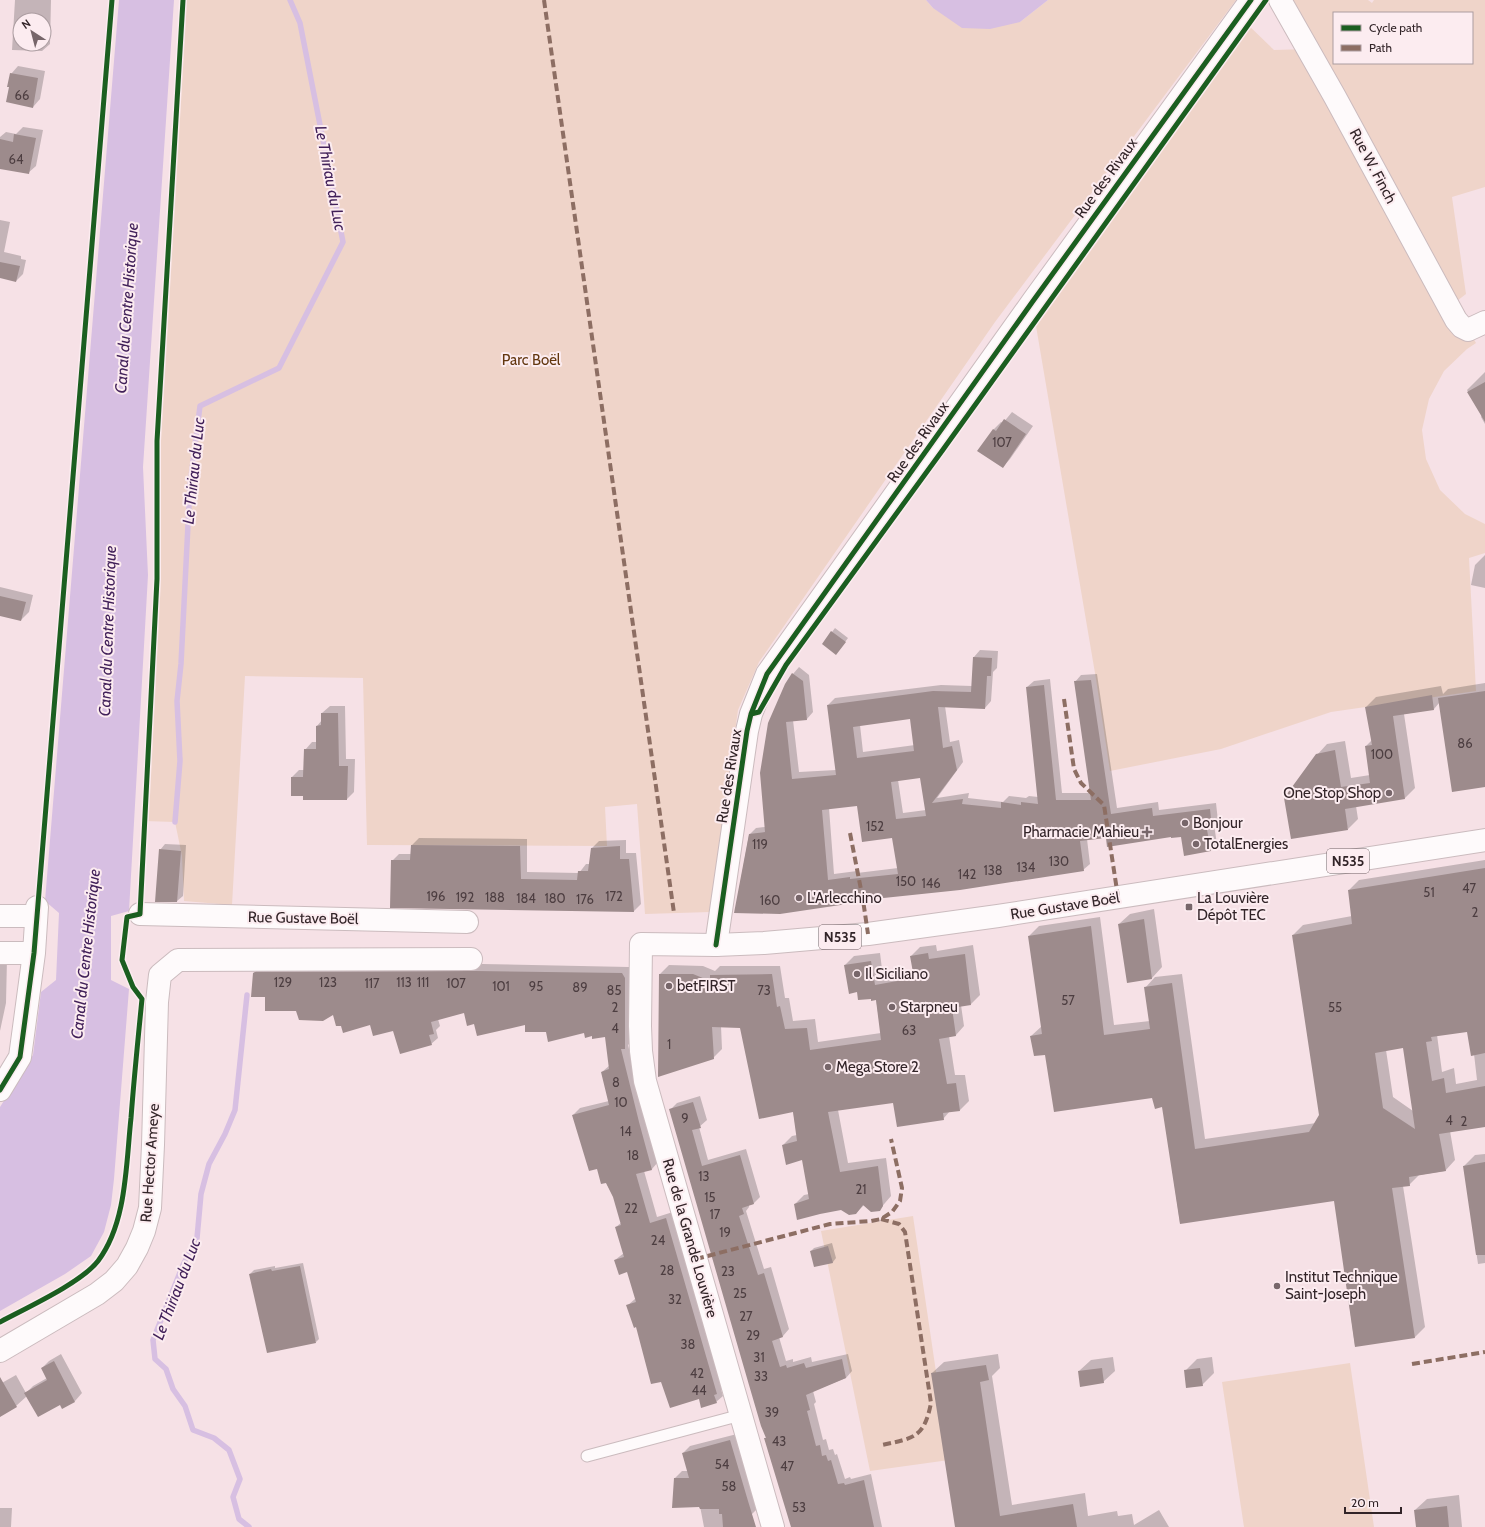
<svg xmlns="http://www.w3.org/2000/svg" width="1485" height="1527" font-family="Cabin,sans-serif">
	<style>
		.green { fill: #efd4c9; fill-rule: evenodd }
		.water { fill: #d7bfe2 }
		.shadow { fill: #0003; fill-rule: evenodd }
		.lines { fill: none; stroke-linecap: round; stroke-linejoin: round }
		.stream { stroke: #d7bfe2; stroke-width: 5.5 }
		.building { fill: #9d8b8c; fill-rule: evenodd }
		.lane-casing { stroke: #cbbbbe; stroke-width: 13 }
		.street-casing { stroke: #cbbbbe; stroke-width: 24 }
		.secondary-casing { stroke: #cbbbbe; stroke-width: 24 }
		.primary-casing { stroke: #cbbbbe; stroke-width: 24 }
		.lane { stroke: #fefafb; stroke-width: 11 }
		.street { stroke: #fefafb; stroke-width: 22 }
		.secondary { stroke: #fefafb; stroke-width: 22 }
		.primary { stroke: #fefafb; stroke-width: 22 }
		.quiet { stroke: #8d6e63; stroke-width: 4; stroke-dasharray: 8 4; stroke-linecap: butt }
		.cycleway-casing { stroke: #fcecf0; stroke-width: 8 }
		.cycleway { stroke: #1b5e20; stroke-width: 5 }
		.poi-dot { fill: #77666a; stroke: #fcecf0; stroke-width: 1.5 }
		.labels { text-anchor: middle; stroke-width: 4; stroke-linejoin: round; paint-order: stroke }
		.number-label { font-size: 13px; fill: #4d3e41 }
		.shield { fill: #fcecf0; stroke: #6f6064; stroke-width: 1 }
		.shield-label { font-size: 14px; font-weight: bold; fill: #322428 }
		.street-label { font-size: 15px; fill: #322428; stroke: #fcecf0 }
		.park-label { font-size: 15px; fill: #63370f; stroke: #fcecf0 }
		.poi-label { font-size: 15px; fill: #322428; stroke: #fcecf0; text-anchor: start }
		.water-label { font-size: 16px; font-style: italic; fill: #412059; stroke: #fcecf0 }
	</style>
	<rect width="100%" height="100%" fill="#f6e1e6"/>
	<path class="green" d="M183,0H926L933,8L1020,22L1048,0H1236L995,322L759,662L738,710L710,912L645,914L637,804L605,807L607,846L367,845L363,678L245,676L232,905L184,901L182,856L175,822L144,821L157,579V441Z
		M1280,0H1368L1372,3L1374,0H1485V187L1452,197L1466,294L1453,304L1476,343L1467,349L1444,371L1429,399L1422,430L1426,459L1440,490L1465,514L1485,524V553L1469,558L1476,691L1331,712L1221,749L1110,771L1096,679L1036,326L1033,301L1244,21L1274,50L1307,49ZM1334,13H1472V63H1334Z
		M913,1216L949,1460L870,1471L821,1231Z
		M1350,1363L1374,1527H1244L1222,1382Z"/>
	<path class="water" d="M119,0H174L143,467L148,575L129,911L111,916V980L129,989L114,1179L111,1205L104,1232L91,1256L65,1274L0,1311V1107L33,1055L41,992L56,980L59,913L45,901Z
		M926,0H1048L1020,22L990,29L962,28L933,8Z"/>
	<path class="shadow" d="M15,0H51L50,44L42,51L12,50ZM20,20H44V44H20Z
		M18,66L45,71L40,99L33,107L11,74Z
		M23,127L43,130L36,166L28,173L0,168V137L6,132L16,134Z
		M0,220L10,222L4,252L21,256V259L26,260L23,274L16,281L0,277Z
		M1485,372V424L1481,417L1482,415L1467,390Z
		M1012,412L1033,426L1010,459L1003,467L979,451L994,429L1001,422L1003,423Z
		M1485,555V588L1471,585L1475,565Z
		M0,587L33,595L29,612L21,620L0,615Z
		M835,628L848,638L839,650L832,632Z
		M980,650L998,651L997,668L993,672L991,701L985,708L945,706L950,742L959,740L963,762L937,798L969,793L968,798L1003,802L1009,796L1026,798L1029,796L1038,797L1027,687L1034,681L1050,679L1062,793H1091L1075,682L1081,675L1097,674L1117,808L1158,802L1159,810L1216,803L1218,821L1214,825L1217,844L1211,850L1182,836H1107L1087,839L1090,864L1083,870L735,912L749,835L756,828L765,827L793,674L799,667L809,675L813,712L807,719L793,720L799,772L836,770L828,705L835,698L941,685L972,686L974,657ZM911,718L915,745L863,752L860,725ZM921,777L926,810L903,813L898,780ZM858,805L893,837L898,868L857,873V871L834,874L829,808Z
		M1485,683V786L1439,703L1434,709L1404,714L1415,788L1405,798L1356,806L1358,819L1348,829L1317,755L1327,744L1345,741L1351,778L1370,775L1366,746L1372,740L1366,707L1376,697L1441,686L1443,694L1448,689Z
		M330,706H345L346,759H355L354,792L347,799H304V795H292V777L299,770H304L305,750L312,742H317V726L322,720V713Z
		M419,838L527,839V872L579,873L586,864H590L592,848L599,841L626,840V853H636L641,904L634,911L392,861L399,854H411L412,845Z
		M165,844L186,845L183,896L177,901L160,850Z
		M1485,860V1126L1450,1131L1455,1160L1445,1171L1419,1175L1409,1185L1403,1186L1425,1327L1415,1337L1355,1346L1335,1200L1180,1223L1163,1105L1153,1097L1046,1054L1031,1036L1042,1026L1029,936L1039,926L1100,917L1114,1025L1150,1021L1145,988L1155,977L1182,974L1205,1139L1316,1123L1320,1116L1293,935L1303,925L1352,916L1349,890L1359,880ZM1468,1031L1474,1054L1477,1080L1456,1084L1454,1068L1442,1072L1437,1035ZM1404,1047L1413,1111L1393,1097L1386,1050Z
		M1154,909L1162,967L1152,978L1128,982L1119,924L1130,914Z
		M936,945L937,951L973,945L980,995L971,1004L961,1005L964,1026L956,1035L949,1036L955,1075H965L969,1101L960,1110L950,1111L943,1119L894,1101L838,1110L848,1163L886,1158L891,1196L879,1210L864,1205L856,1213L842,1209L795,1204L804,1195L809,1194L803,1158L783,1145L792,1136L797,1135L793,1111L740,1027L721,1026L722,1049L713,1058L659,1075L660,974L669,965L703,966L715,971L720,966H780L785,998H789L793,1021L815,1019L818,1042L881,1033L876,999L858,991L845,965L854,956L880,953L883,977L914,971L911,956L920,947Z
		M0,956L7,959L6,1003L0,1031Z
		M482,964L629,967L632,971L631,1042L628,1045L645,1115L658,1162L652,1169L644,1171L657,1217L673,1212L723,1387L721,1389L723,1396L716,1402L699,1397L662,1381L627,1306L636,1298L628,1271L615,1260L624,1253L616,1227L622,1222L614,1197L598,1168L573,1115L580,1108L609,1101L602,1072L610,1065L606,1036L593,1035L584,1032L546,1031L526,1024L475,1023L465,1012L438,1019L440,1026L436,1030L438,1038L431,1044L394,1030L371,1024L342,1025L333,1014L297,1010L266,996L254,973L261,967Z
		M700,1096L707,1120L699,1127L708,1160L746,1149L760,1197L753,1204L749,1205V1207L746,1211L764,1269L771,1267L789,1329L783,1336L779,1337L786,1361L793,1359V1362L811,1357L812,1362L848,1354L852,1371L846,1378L813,1391L816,1402L814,1404L823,1440L826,1439L829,1450L833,1449L835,1455L837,1454L845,1479L850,1477L851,1479L871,1474L882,1527H792L765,1438L767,1437L671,1109L677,1103Z
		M1485,1154V1263L1478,1264L1464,1166L1475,1155Z
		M832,1243L836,1258L833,1262L815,1266L811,1251L814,1248Z
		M303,1263L319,1339L316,1342L250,1274L254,1270L275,1266V1268Z
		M61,1354L82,1393L75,1401L63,1407L61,1404L27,1396L16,1406L0,1415V1384L16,1375L26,1393L33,1386L47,1378L42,1368L49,1361Z
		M998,1354L1000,1368L992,1376L1012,1505L1085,1493L1088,1516L1117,1511L1118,1516L1132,1514L1134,1525L1159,1510L1169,1527H956L932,1373L944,1362Z
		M1113,1357L1115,1371L1103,1382L1079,1371L1091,1360Z
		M1212,1357L1214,1373L1202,1385L1185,1371L1197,1359Z
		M737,1434L759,1507L752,1514L751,1527H704L700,1506L675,1478L682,1471H688L683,1453L690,1446Z
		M1459,1495L1462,1527H1417L1415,1510L1427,1499Z
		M0,1508H12L11,1527H0Z"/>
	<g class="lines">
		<path class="stream" d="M175,822L180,761L177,701L181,664L190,485L200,406L279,368L343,242L300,23L290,0
			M247,995L235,1110L225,1134L209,1164L201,1194L197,1238L183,1265L153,1340L155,1359L166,1369L173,1389L185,1406L193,1430L214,1438L229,1450L240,1479L233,1497L239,1519L249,1527"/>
	</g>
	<path class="building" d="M10,73L38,78L33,108L6,102L9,87H7Z
		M14,134L36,138L29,174L0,169V139L13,142Z
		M0,262L20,266L16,282L0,278Z
		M1485,382V422L1467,392Z
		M1004,419L1026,434L1003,468L977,451L993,429L996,431Z
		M0,596L26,602L21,621L0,616Z
		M831,631L846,642L836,655L822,644Z
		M973,657L992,658L991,676H987L985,709L938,707L943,748L952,746L957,770L932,803L963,799L962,804L1001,808V802L1021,805V802L1038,804L1026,687L1044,685L1056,800H1091L1074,681L1091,680L1111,814L1152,808L1153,816L1210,809L1212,829L1207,830L1211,851L1184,856L1181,837L1171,838V837L1107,847L1106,838L1080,841L1084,871L960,890L874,899L854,903L780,914L734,913L749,834L765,832L760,773L768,723L785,684L792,673L803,681L807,720L786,722L792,779L836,775L827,705L933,691L971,692ZM910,719L914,751L857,758L853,727ZM920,778L926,816L896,819L891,782ZM857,806L862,842L892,838L898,874L850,879V877L828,880L822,810Z
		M1485,691V787L1452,792L1438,698Z
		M1432,695L1434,710L1393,716L1405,799L1345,809L1348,830L1291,839L1284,798L1316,754L1335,750L1341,787L1370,783L1365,746L1372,745L1365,707Z
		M321,713H338L339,766H348L347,800H303V796H291V777H303L304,749H316V726L321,725Z
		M411,845L520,846L521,879L577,880L578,871H588L591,848L620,846V859H629L634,912L390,908L391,860H410Z
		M159,849L181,851L177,902H155Z
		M1485,868V1053L1471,1056L1467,1032L1431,1037L1432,1041L1426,1042L1432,1081L1444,1078L1446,1093L1485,1086V1127L1439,1134L1446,1171L1409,1177L1410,1186L1392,1188L1415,1338L1355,1347L1334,1201L1180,1224L1162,1107L1155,1109L1152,1098L1054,1112L1045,1055L1034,1056L1030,1036L1042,1034L1028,936L1091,926L1104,1035L1150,1029L1144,987L1172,983L1195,1149L1309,1132L1319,1115L1292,935L1352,924L1348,890ZM1403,1048L1415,1129L1383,1108L1375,1053Z
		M1144,919L1152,979L1127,983L1118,924Z
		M928,953L929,959L965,954L971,1005L952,1008L956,1036L939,1039L947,1084L956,1083L960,1111L943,1113L944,1120L897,1127L893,1103L828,1112L840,1172L878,1166L883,1206L880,1211L871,1212L863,1205L856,1214L849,1215L841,1210L820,1214L797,1220L794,1204L809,1199L802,1160L786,1165L782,1145L797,1141L793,1112L759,1119L740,1028L712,1027L714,1059L658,1077L659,974H693L710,981V975L772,974L777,1007L780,1006L785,1029L807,1028L810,1050L881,1040L876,1000L871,1001V999L858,1000L857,992L849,994L844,965L871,961L875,985L914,978L910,956Z
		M475,971L622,973L625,978V1049H621L639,1122L652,1170L636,1174L650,1223L666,1218L717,1394L714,1395L717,1403L701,1408L699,1399L670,1408L661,1382L651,1384L636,1327L634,1328L626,1305L636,1302L627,1272L619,1275L614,1260L624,1257L615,1227L621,1225L613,1197L606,1183L601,1184L597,1169L589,1171L572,1115L609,1105L601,1072L609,1069L605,1037L592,1039V1036L585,1038L584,1033L548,1042L546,1032H525V1025L477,1036L474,1024L467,1026L464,1013L431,1022L434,1034L429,1035L432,1045L400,1054L393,1031L373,1036L370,1025L343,1033L341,1026H336L333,1015L323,1021L299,1020L296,1011H265V997H251L253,973L255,972Z
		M693,1102L701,1128L692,1130L702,1166L740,1155L754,1204L742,1208L744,1214L739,1216L758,1275L764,1273L783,1337L772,1341L780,1367L786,1365L787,1368L804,1363L806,1368L842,1359L846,1378L806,1395L810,1410L807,1411L816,1446L820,1445L822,1456L826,1455L828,1461L831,1460L838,1484L844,1483L845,1485L864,1480L874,1527H791L764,1438H766L761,1426L749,1385L669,1109Z
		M1485,1162V1255H1476L1463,1166Z
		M828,1246L833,1263L814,1267L810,1251Z
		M300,1266L316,1343L267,1353L249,1274L271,1269L272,1271Z
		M54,1361L75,1402L62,1409L60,1405L38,1417L24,1393L47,1380L41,1368Z
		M986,1365L989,1380L980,1382L1000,1516L1073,1504L1077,1527H955L931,1373Z
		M1102,1368L1104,1383L1080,1387L1078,1371Z
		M1200,1368L1203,1386L1186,1388L1184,1370Z
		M0,1377L17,1407L0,1417Z
		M730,1440L748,1501L756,1527H723L722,1514H719V1509H700L699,1507L672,1508L674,1478H689L682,1453Z
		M1447,1506L1449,1527H1416L1414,1510Z"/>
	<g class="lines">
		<defs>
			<path id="lane" d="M587,1456L741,1415"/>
			<path id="street" d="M1280,0L1335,97L1456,320L1462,327L1468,330L1485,322
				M140,914L467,922
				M0,916H36
				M0,953H34
				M0,1090L20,1057L34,953L37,907
				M0,1351L97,1294L114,1281L127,1266L137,1248L144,1231L150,1208L153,1145L157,1002L160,975L178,960L471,959"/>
			<path id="secondary" d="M716,945L747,731L751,714L767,674L1033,301L1251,0"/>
			<path id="primary" d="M773,1527L645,1081L641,1051L640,1026L641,944L716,945L764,943L868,934L998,916L1485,840"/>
		</defs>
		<use href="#lane" class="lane-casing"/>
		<use href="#street" class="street-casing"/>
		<use href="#secondary" class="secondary-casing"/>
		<use href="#primary" class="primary-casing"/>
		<use href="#lane" class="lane"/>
		<use href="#street" class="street"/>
		<use href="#secondary" class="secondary"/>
		<use href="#primary" class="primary"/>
		<path class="quiet" d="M544,0L674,913
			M1064,699L1074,769L1081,783L1104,805L1118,897
			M850,833L863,900L868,934
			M881,1219L899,1224L905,1232L931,1403C924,1438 914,1438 882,1445
			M696,1259L830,1224L871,1221L881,1219L892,1212L900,1201L902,1188L891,1139
			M1412,1364L1485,1352"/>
		<defs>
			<path id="cycleway" d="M751,714L759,712L786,665L942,451L1266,0
				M716,945L747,731L751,714L767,674L1033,301L1251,0
				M0,1090L20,1057L34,953L112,0
				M0,1322C26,1308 81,1283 98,1261C127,1223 126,1163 131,1118C134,1078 138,1039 142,999L133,987L122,960L127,917L140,914L157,579V441L183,0"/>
		</defs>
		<use href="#cycleway" class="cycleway-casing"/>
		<use href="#cycleway" class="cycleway"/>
	</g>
	<g class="poi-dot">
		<circle cx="1389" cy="793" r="4"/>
		<circle cx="1185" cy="823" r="4"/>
		<path d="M1145 826h4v4h4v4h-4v4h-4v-4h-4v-4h4z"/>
		<circle cx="1196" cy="844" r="4"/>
		<circle cx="799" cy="898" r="4"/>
		<rect x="1185" y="903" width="8" height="8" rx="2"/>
		<circle cx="857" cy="974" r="4"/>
		<circle cx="669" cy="986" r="4"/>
		<circle cx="892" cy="1007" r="4"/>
		<circle cx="828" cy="1067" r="4"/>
		<circle cx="1277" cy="1286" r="4"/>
	</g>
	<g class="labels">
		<g class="number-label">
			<text x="22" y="100">66</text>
			<text x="16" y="164">64</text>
			<text x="1002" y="447">107</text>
			<text x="1465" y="748">86</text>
			<text x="1382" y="759">100</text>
			<text x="875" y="831">152</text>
			<text x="760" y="849">119</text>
			<text x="1059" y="866">130</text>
			<text x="1026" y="872">134</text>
			<text x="993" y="875">138</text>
			<text x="967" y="879">142</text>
			<text x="906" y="886">150</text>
			<text x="931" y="888">146</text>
			<text x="1469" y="893">47</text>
			<text x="1429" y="897">51</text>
			<text x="436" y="901">196</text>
			<text x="614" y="901">172</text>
			<text x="465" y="902">192</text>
			<text x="495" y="902">188</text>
			<text x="526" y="903">184</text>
			<text x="555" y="903">180</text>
			<text x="585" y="904">176</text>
			<text x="770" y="905">160</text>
			<text x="1475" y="917">2</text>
			<text x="283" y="987">129</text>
			<text x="328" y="987">123</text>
			<text x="404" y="987">113</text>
			<text x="423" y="987">111</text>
			<text x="372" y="988">117</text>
			<text x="456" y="988">107</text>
			<text x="501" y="991">101</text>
			<text x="536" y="991">95</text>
			<text x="580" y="992">89</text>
			<text x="614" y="995">85</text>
			<text x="764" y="995">73</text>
			<text x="1068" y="1005">57</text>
			<text x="615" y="1012">2</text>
			<text x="1335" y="1012">55</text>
			<text x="615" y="1033">4</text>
			<text x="909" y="1035">63</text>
			<text x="669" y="1049">1</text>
			<text x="616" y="1087">8</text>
			<text x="621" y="1107">10</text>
			<text x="685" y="1123">9</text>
			<text x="1449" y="1125">4</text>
			<text x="1464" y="1126">2</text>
			<text x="626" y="1136">14</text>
			<text x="633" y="1160">18</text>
			<text x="704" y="1181">13</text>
			<text x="861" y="1194">21</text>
			<text x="710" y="1202">15</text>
			<text x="631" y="1213">22</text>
			<text x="715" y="1219">17</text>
			<text x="725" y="1237">19</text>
			<text x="658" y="1245">24</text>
			<text x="667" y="1275">28</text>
			<text x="728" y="1276">23</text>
			<text x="740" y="1298">25</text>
			<text x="675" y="1304">32</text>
			<text x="746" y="1321">27</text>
			<text x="753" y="1340">29</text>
			<text x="688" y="1349">38</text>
			<text x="759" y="1362">31</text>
			<text x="697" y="1378">42</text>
			<text x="761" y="1381">33</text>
			<text x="699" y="1395">44</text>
			<text x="772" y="1417">39</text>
			<text x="779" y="1446">43</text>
			<text x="722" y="1469">54</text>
			<text x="787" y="1471">47</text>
			<text x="729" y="1491">58</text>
			<text x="799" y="1512">53</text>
		</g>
		<g class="shield">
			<rect x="1327" y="849" width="42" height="24" rx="3"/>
			<rect x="819" y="925" width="42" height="24" rx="3"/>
		</g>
		<g class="shield-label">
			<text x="1348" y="866">N535</text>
			<text x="840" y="942">N535</text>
		</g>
		<g class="street-label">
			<text transform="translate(1373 166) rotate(62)" y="5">Rue W. Finch</text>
			<text transform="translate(1106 178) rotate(-54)" y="5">Rue des Rivaux</text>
			<text transform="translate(918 442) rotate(-55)" y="5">Rue des Rivaux</text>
			<text transform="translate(729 776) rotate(-81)" y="5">Rue des Rivaux</text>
			<text transform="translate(1065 906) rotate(-9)" y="5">Rue Gustave Boël</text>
			<text transform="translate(303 918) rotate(1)" y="5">Rue Gustave Boël</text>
			<text transform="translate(150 1163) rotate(-86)" y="5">Rue Hector Ameye</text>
			<text transform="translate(690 1238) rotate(74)" y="5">Rue de la Grande Louvière</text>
		</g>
		<g class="park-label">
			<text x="531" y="365">Parc Boël</text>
		</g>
		<g class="poi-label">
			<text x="1381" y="798" text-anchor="end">One Stop Shop</text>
			<text x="1193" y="828">Bonjour</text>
			<text x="1139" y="837" text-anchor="end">Pharmacie Mahieu</text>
			<text x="1204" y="849">TotalEnergies</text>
			<text x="807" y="903">L'Arlecchino</text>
			<text x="1197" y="903">La Louvière<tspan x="1197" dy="17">Dépôt TEC</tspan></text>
			<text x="865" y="979">Il Siciliano</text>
			<text x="677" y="991">betFIRST</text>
			<text x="900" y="1012">Starpneu</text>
			<text x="836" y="1072">Mega Store 2</text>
			<text x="1285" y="1282">Institut Technique<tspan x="1285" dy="17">Saint-Joseph</tspan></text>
		</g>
		<g class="water-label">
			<text transform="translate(331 178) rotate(79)" y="6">Le Thiriau du Luc</text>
			<text transform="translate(126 308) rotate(-86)" y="6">Canal du Centre Historique</text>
			<text transform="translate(193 471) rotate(-84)" y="6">Le Thiriau du Luc</text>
			<text transform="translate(107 631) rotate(-88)" y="6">Canal du Centre Historique</text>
			<text transform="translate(85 954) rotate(-84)" y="6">Canal du Centre Historique</text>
			<text transform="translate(176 1289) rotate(-69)" y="6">Le Thiriau du Luc</text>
		</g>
	</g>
	<rect x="1333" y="12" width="140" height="52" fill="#fcecf0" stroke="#ab9ca0"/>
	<rect x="1341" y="25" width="20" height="6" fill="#1b5e20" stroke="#ab9ca0"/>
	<text x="1369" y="32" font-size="12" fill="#322428">Cycle path</text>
	<rect x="1341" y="45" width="20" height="6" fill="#8d6e63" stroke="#ab9ca0"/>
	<text x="1369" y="52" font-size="12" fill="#322428">Path</text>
	<g transform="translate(32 32) rotate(324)"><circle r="19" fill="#fcecf0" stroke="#ab9ca0"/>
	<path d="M0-3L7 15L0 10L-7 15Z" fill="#77666a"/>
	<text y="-6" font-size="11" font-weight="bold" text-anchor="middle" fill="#322428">N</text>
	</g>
	<path d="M1345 1507v6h56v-6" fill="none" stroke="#322428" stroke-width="2"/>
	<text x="1351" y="1507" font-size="12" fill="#322428" stroke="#fcecf0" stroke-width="3" paint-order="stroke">20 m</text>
</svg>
